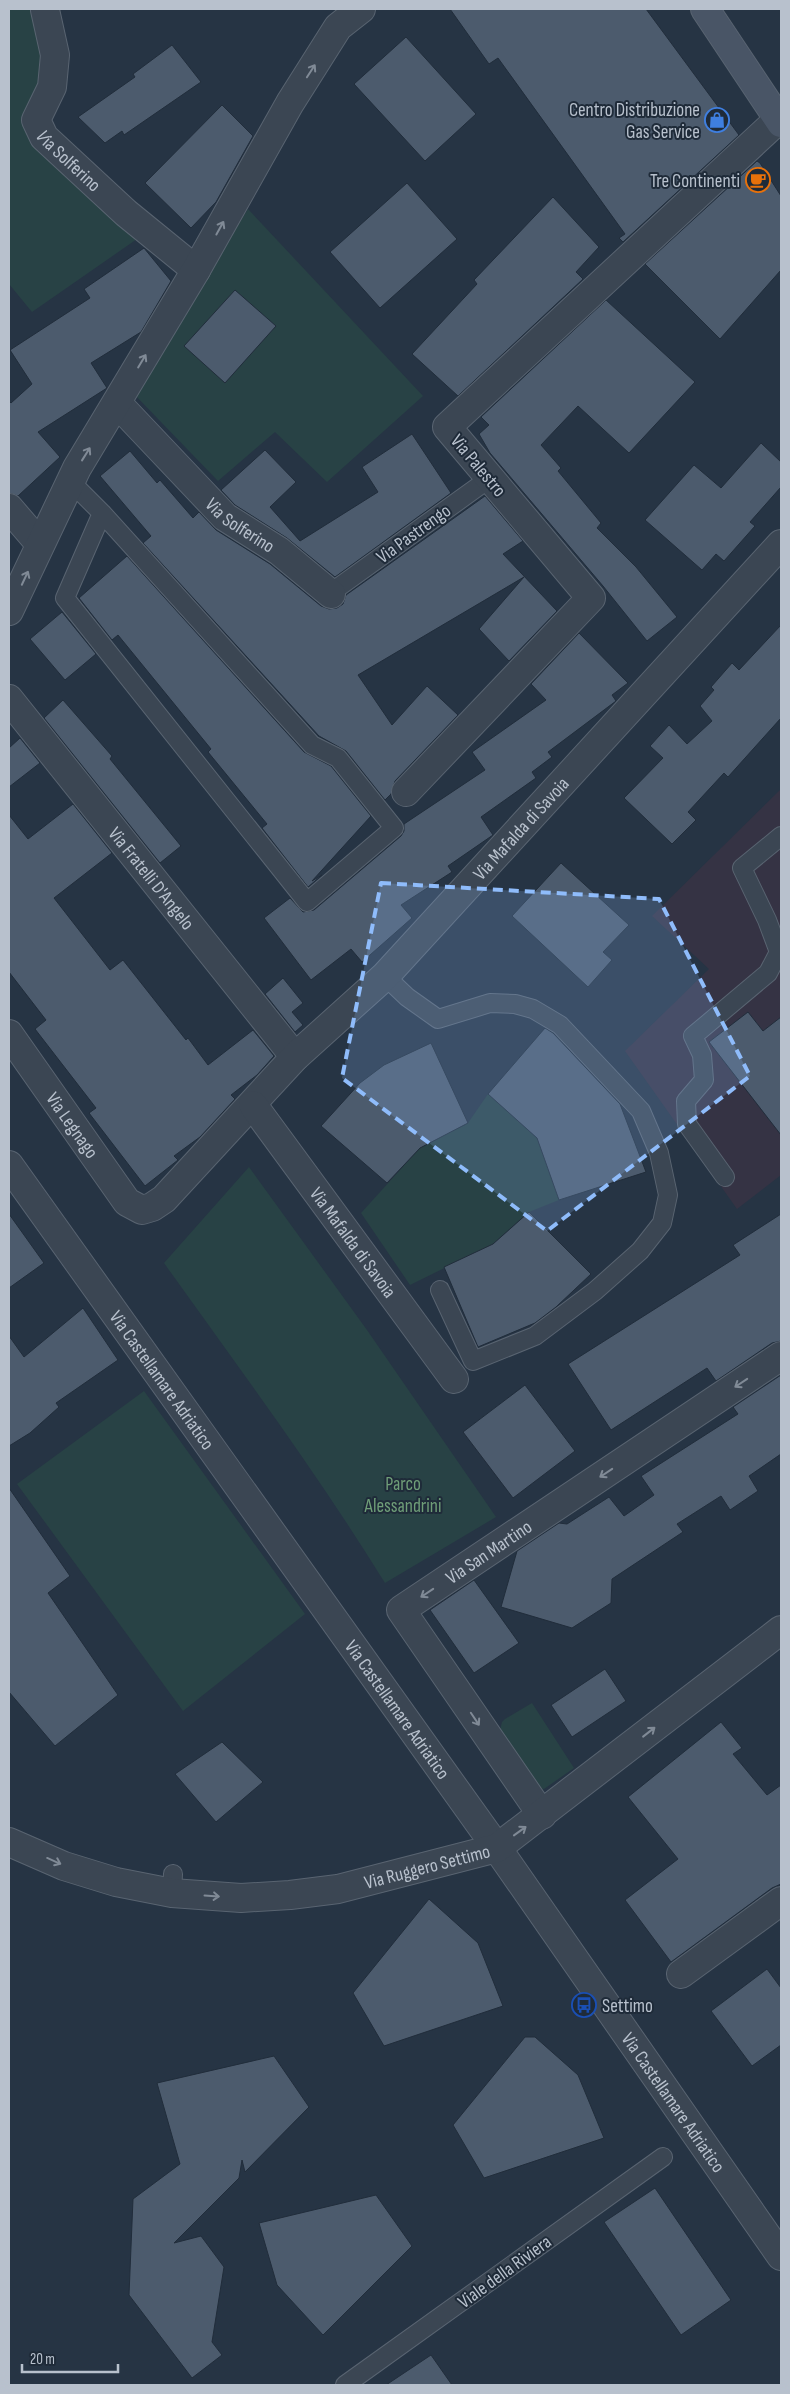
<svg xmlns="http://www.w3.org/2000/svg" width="790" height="2394" font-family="'Sofia Sans Condensed',sans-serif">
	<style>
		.medical { fill: #353344 }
		.green { fill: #284245 }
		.building { fill: #4c5b6d; stroke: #212d3b }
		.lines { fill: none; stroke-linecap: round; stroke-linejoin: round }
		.lane-casing { stroke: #596471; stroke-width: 20 }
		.street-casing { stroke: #596471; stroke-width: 30 }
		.secondary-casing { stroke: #596471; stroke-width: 30 }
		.lane { stroke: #3b4653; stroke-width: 18 }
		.street { stroke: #3b4653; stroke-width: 28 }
		.secondary { stroke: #495566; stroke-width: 28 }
		.oneway { stroke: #808a96 }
		.marked { fill: #8fbcfb; fill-opacity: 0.2; stroke: #8fbcfb; stroke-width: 4; stroke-dasharray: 10 6; stroke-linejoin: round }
		.labels { text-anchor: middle; stroke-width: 4; stroke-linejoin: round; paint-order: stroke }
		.poi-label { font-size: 19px; fill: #b8c1cd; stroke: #1f2b39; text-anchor: end }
		.street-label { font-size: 19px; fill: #b8c1cd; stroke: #1f2b39 }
		.park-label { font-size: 19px; fill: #6f9e78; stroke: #1f2b39 }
	</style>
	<rect width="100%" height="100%" fill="#263444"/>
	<path class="medical" d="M781,789V1175L737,1209L625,1051L709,969L652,916Z"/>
	<path class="green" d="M9,9H34L44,51L41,79L33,104L137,239L32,312L9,284Z
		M248,209L423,396L327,482L275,432L218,481L132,392Z
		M488,1094L537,1138L559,1200L529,1212L493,1244L410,1285L361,1213L420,1148L468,1123Z
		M249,1167L367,1330L496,1517L385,1583C317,1473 239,1368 164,1263Z
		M144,1391L305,1614L183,1711L17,1484Z
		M532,1703L574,1768L544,1789L539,1788L499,1734L502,1722L505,1719Z"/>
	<path class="building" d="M450,9H646L739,135L623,242L619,238L625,234L498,58L489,64Z
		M406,37L476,114L425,161L354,84Z
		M172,45L201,82L124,135L122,131L105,143L78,117L135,77L133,74Z
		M222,105L253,136L216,202L191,228L145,183Z
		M757,161L760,163L781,196V270L720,339L645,264Z
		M407,183L457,239L380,308L330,252Z
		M553,197L599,247L576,272L583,279L458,396L412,354L477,284L474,280Z
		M144,248L171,281L141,332L91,363L107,388L38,432L60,457L18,496L9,493V401L11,403L32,384L10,350L90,298L84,289Z
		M235,290L276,326L225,383L184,346Z
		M606,300L695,382L629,453L578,406L541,445L561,468L558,471L601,523L597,528L636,567L677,617L647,641L603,586L490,453L479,434L489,425L481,417Z
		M412,434L451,493L335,577L287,538L235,505L221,490L265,450L296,482L270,507L300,541L378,492L362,467Z
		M761,443L781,462V487L750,522L755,526L724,561L716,554L702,570L645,520L694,465L721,488Z
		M130,451L157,483L160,480L193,518L199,512L216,530L270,564L321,606L329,609L337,608L343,604L346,595L485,496L523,541L503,554L557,611L509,661L479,629L524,577L358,675L392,725L427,686L458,715L395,781L391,794L385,800L346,751L319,736L143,543L151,536L100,476Z
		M127,556L304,752L331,766L371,816L312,881L322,875L308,887L262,828L267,824L208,752L211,749L118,635L112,640L79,598Z
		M62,612L96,654L65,680L30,639Z
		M781,625V718L728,777L724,773L688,812L696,820L672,844L624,798L663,758L650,746L669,725L687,744L712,721L700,706L714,690L711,687L732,663L739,670Z
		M579,633L628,683L612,695L616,701L548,752L552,757L532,772L536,778L481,817L493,835L448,866L452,872L401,905L412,918L362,962L351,949L311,980L264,918L290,898L303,912L314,910L401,836L404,831V824L485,770L472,752L546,700L531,684Z
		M63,700L112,756L110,759L181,846L160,863L44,718Z
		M20,738L40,763L9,787V748Z
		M73,804L112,853L54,898L110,970L123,960L186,1040L188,1038L208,1065L253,1030L274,1056L257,1075L231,1095L235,1099L200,1137L174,1156L178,1160L145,1186L89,1113L96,1108L35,1029L46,1020L9,972V815L28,839Z
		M561,863L629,925L603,952L612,960L588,987L512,916Z
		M283,978L303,1003L292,1012L303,1025L295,1032L265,994Z
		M748,1012L763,1031L781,1017V1135L709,1042Z
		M545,1028L553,1033L620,1104L646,1172L559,1200L537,1138L488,1094Z
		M431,1043L468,1123L420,1148L387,1183L321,1126L360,1083L384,1065Z
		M529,1212L591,1274L556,1307L535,1323L478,1347L444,1267L493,1244Z
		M9,1214L44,1263L9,1288Z
		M781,1214V1341L772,1343L716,1381L707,1368L611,1430L568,1364L740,1255L733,1245Z
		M83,1308L118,1360L56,1403L59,1407L30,1433L9,1446V1336L24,1357Z
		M781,1375V1454L749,1476L758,1491L730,1510L721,1496L677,1524L683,1532L612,1579L611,1603L572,1628L501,1607L517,1551L559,1523L567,1524L609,1497L624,1516L654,1495L641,1476L738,1414L733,1407Z
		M525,1385L575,1451L513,1498L463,1432Z
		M9,1488L70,1576L48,1593L118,1695L55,1746L9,1692Z
		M474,1580L519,1643L474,1673L430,1610Z
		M605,1669L626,1701L572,1737L551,1705Z
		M721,1722L742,1748L733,1754L767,1795L781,1785V1884L772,1888L671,1962L625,1900L678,1859L628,1797Z
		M222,1742L263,1782L216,1822L175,1774Z
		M429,1899L478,1943L503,2006L384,2046L353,1993Z
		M767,1969L781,1988V2045L752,2066L711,2011Z
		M525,2037H535L578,2075L604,2138L484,2178L453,2125Z
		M274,2056L309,2107L245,2172L242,2160L239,2178L174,2243L201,2236L224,2267L212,2342L222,2355L192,2378L129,2295L133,2199L180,2164L157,2083Z
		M655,2188L731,2300L681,2335L604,2222Z
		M376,2195L412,2246L323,2335L277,2285L259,2223Z
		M431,2355L452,2385H386Z"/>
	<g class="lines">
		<defs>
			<path id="lane" d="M71,482L102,513L312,745L338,758L394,828L307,902L65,598L102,513
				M336,589L490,478
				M385,976L407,997L438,1019L490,1003L515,1004L533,1009L560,1025L641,1111L659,1153L668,1195L662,1223L640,1251L595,1291L535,1336L473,1361L440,1290
				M725,1177L687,1124L686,1101L704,1080L702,1055L693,1036L768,973L779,952L767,920L742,868L781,836
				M172,1893L173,1874
				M345,2385L663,2157"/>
			<g id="street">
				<path id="s1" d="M45,10L55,55L52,87L36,120L44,137L126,213L196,270"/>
				<path id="s2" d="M117,403L225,517L279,551L331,594"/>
				<path d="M9,508L40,544"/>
				<path d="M9,611L77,468L196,270L290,103L338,27L361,9"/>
				<path id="s3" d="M9,699L295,1057"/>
				<path d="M406,792L591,598L447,427L779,119"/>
				<path id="s4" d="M9,1034L127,1202L142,1210L152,1207L164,1199L295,1057L385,976L781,544"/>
				<path id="s5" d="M253,1105L454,1379"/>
				<path id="s6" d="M9,1165L497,1848L781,2256"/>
				<path id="s7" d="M542,1815L401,1610L781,1356"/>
				<path id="s8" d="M9,1842L64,1866L116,1882L172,1893L241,1898L290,1895L338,1889L497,1848L781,1630"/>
				<path d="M681,1974L781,1901"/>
			</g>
			<path id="secondary" d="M705,9L781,123"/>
		</defs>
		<use href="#lane" class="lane-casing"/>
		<use href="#street" class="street-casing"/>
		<use href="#secondary" class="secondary-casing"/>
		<use href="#lane" class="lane"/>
		<use href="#street" class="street"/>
		<use href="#secondary" class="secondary"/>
	</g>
	<defs><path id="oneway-shaft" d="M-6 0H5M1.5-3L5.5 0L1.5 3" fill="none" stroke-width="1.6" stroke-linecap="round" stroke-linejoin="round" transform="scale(1.25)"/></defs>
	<g class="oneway">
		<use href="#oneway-shaft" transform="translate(311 71) rotate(-57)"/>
		<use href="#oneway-shaft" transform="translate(220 228) rotate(-61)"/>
		<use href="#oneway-shaft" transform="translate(142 361) rotate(-59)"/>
		<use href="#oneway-shaft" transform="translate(86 454) rotate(-58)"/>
		<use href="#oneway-shaft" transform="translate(25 578) rotate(-65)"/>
		<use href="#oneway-shaft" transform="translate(741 1383) rotate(146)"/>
		<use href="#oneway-shaft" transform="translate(606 1473) rotate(146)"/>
		<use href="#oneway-shaft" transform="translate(427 1593) rotate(146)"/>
		<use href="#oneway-shaft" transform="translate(475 1719) rotate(56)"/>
		<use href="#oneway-shaft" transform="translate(649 1732) rotate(-38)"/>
		<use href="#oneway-shaft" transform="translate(520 1831) rotate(-36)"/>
		<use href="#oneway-shaft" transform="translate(54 1861) rotate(24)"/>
		<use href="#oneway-shaft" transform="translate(212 1896) rotate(4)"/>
	</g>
	<path class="marked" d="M381,883L659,899L750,1076L547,1231L342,1078Z"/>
	<defs>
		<symbol id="shop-ring" viewBox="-11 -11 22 22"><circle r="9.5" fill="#1f2b39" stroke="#3f7fe0" stroke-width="1.5"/><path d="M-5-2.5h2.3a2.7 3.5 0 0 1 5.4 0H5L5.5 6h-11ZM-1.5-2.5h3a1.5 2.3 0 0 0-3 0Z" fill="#3f7fe0"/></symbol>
		<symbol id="cafe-ring" viewBox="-11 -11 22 22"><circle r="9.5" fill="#1f2b39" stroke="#e8710a" stroke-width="1.5"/><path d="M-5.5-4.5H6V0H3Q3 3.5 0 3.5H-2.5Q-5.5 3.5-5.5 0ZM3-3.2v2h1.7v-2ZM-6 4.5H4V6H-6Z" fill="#e8710a"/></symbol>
		<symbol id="bus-ring" viewBox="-11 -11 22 22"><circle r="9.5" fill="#1f2b39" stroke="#1a4fb4" stroke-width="1.5"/><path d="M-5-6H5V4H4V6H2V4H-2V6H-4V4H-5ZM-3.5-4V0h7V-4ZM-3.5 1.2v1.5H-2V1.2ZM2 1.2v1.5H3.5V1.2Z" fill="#1a4fb4"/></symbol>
	</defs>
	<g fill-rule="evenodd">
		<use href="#shop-ring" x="703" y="106" width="28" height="28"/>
		<use href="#cafe-ring" x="744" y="166" width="28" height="28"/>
		<use href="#bus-ring" x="570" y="1991" width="28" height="28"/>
	</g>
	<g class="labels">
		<g class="poi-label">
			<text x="700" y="116">Centro Distribuzione<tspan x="700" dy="22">Gas Service</tspan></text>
			<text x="740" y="187">Tre Continenti</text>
			<text x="602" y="2012" text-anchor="start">Settimo</text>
		</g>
		<g class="street-label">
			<text dy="7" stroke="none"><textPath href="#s1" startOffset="168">Via Solferino</textPath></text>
			<text transform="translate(479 465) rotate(50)" y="7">Via Palestro</text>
			<text dy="7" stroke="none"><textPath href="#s2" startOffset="174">Via Solferino</textPath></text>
			<text transform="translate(413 533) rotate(-36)" y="7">Via Pastrengo</text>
			<text dy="7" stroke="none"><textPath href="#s4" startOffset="762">Via Mafalda di Savoia</textPath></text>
			<text dy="7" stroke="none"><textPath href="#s3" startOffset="229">Via Fratelli D'Angelo</textPath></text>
			<text dy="7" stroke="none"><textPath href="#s4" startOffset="111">Via Legnago</textPath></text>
			<text dy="7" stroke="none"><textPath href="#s5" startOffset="170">Via Mafalda di Savoia</textPath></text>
			<text dy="7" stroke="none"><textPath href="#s6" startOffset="264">Via Castellamare Adriatico</textPath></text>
			<text dy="7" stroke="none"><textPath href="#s7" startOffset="354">Via San Martino</textPath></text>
			<text dy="7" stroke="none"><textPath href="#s6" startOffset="669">Via Castellamare Adriatico</textPath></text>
			<text dy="7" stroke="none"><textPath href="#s8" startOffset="430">Via Ruggero Settimo</textPath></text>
			<text dy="7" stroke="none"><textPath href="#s6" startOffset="1149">Via Castellamare Adriatico</textPath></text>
			<text transform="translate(504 2271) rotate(-36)" y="7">Viale della Riviera</text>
		</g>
		<g class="park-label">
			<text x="403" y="1490">Parco<tspan x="403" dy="22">Alessandrini</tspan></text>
		</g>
	</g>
	<rect width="790" height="2394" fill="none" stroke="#b8c1cd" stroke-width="20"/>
	<path d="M22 2364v8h96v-8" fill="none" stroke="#b8c1cd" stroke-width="2.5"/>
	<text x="30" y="2364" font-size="15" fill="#b8c1cd" stroke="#1f2b39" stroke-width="4" paint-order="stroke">20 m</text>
</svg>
